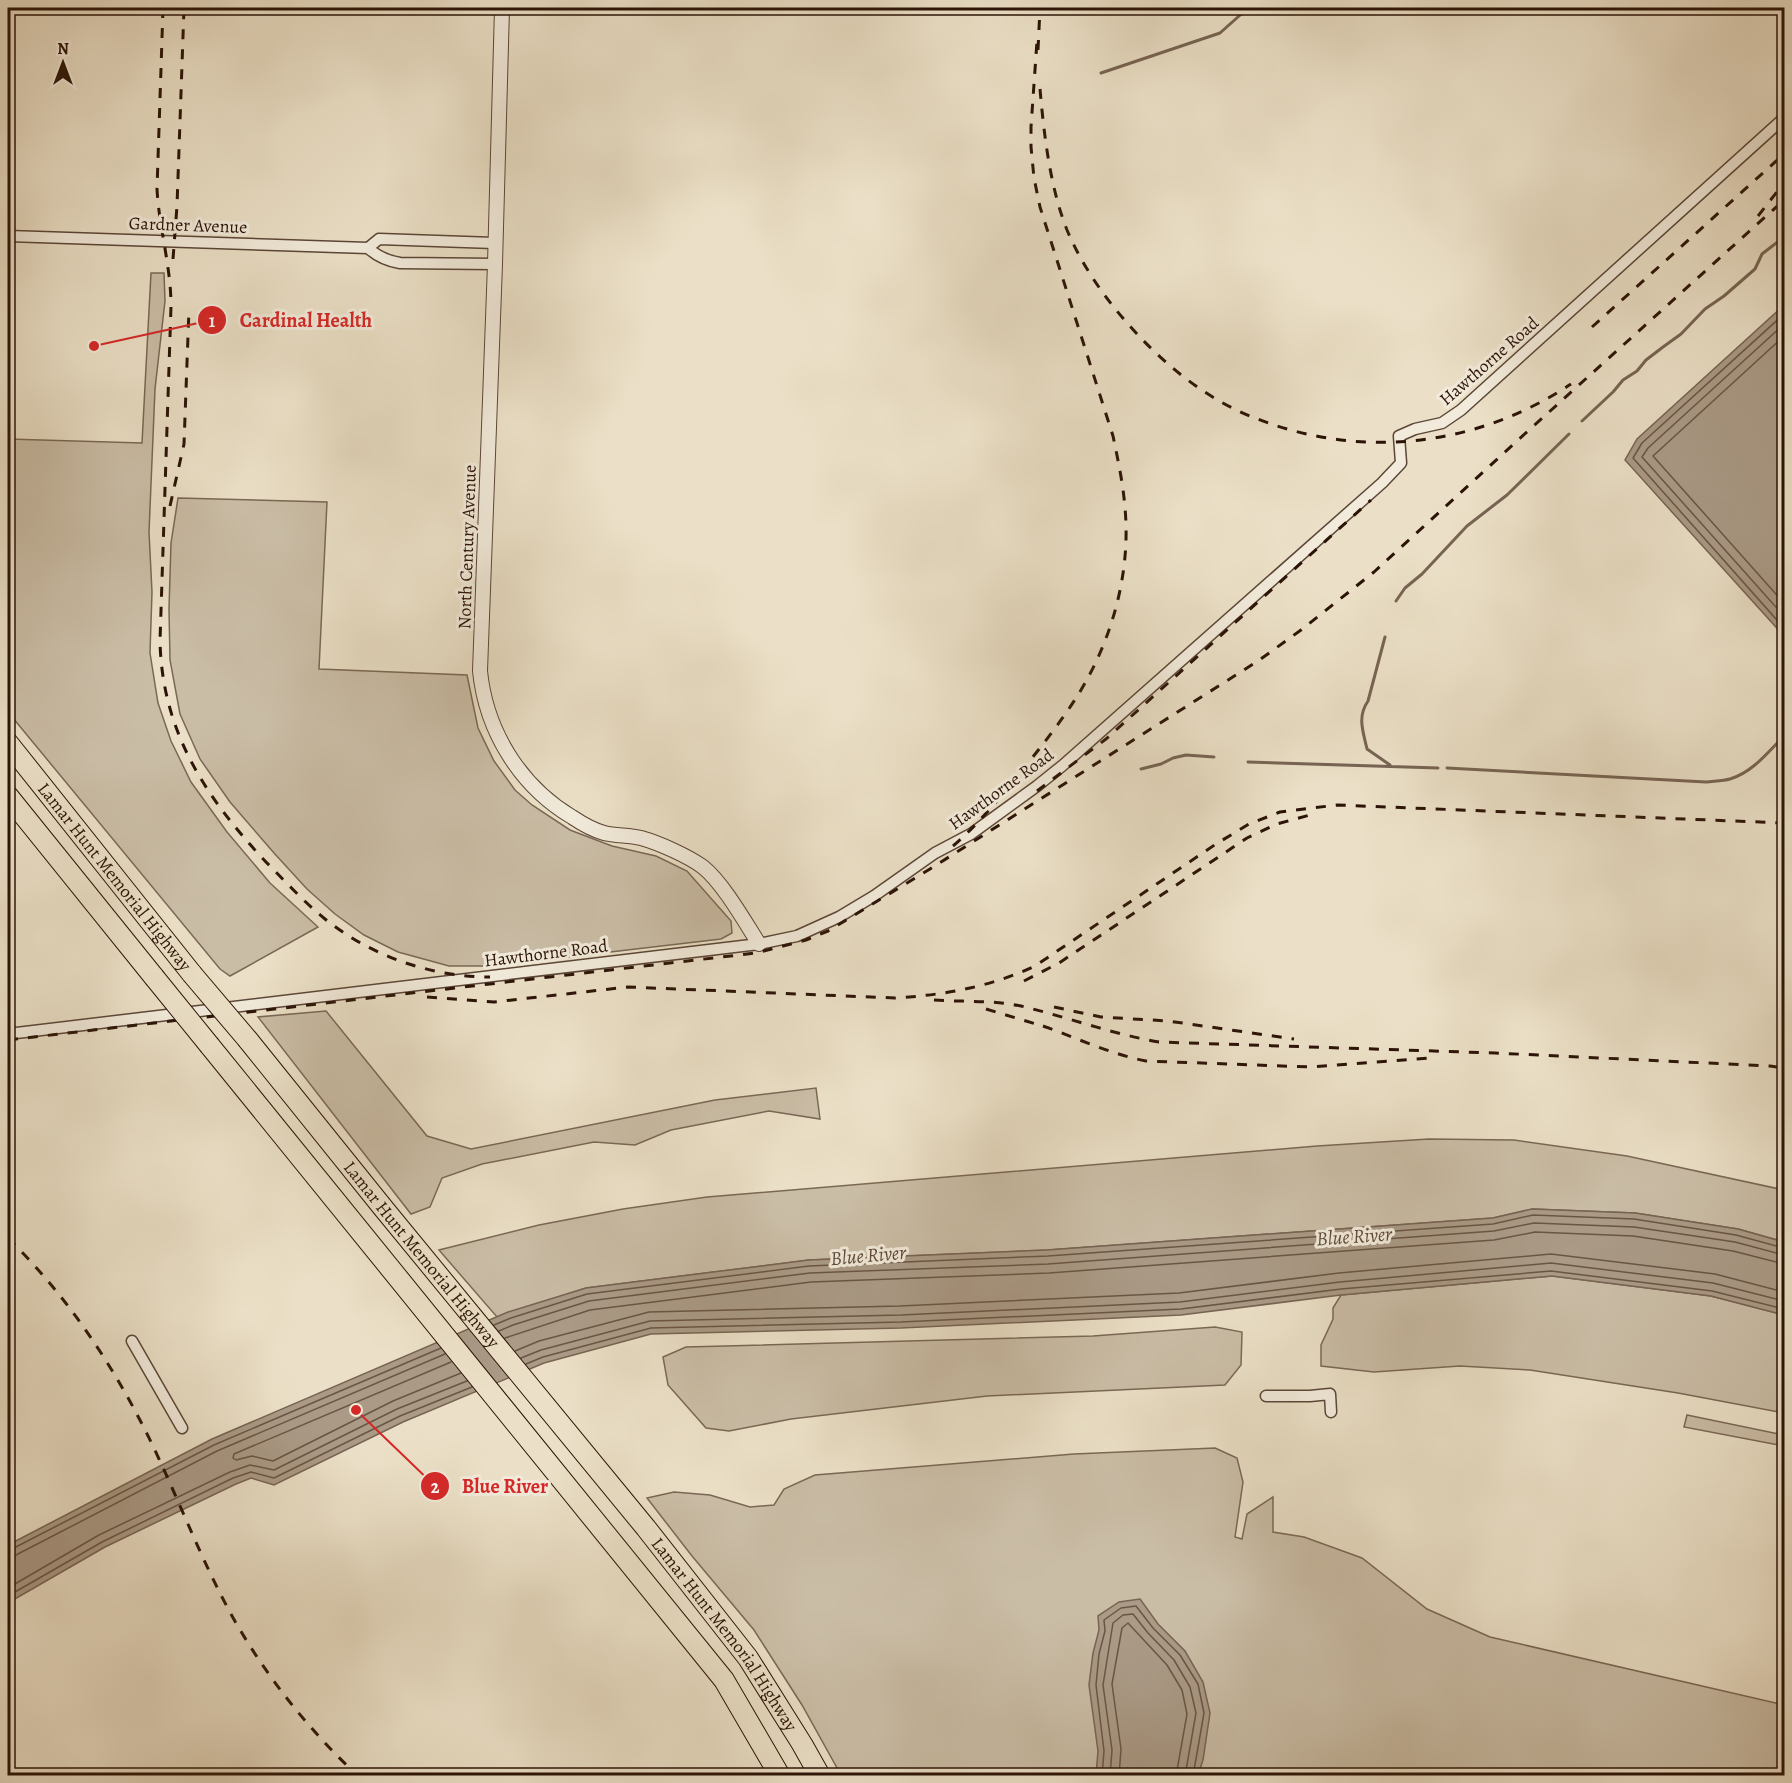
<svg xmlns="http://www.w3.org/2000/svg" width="1792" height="1783" font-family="Alegreya,serif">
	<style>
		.green { fill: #cabda6; stroke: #7a6856; stroke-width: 1.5 }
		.water { fill: #aa9a86; stroke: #776453; stroke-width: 1.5 }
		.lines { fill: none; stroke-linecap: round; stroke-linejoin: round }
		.shore { stroke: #6a5646; stroke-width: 1.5 }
		.stream { stroke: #776453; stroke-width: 3 }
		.minor-casing { stroke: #5b4637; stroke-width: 13 }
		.tertiary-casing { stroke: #5b4637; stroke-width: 16 }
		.motorway-casing { stroke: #2b1307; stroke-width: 22 }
		.minor { stroke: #f2ebdb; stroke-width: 10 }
		.tertiary { stroke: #f2ebdb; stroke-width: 14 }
		.motorway { stroke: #ebe0c7; stroke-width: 20 }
		.rail { stroke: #2b1307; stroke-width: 3; stroke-dasharray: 10 10; stroke-linecap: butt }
		.motorway-bridge-casing { stroke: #2b1307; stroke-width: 22; stroke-linecap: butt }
		.motorway-bridge { stroke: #ebe0c7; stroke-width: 20 }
		.labels { text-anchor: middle; stroke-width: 6; stroke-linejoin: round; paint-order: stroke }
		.street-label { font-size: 18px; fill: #2b1307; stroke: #f2ebdb }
		.water-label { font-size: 20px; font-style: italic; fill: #5e493a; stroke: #f2ebdb }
		.leader { fill: none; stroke: #d62828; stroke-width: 2 }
		.callout-dot { fill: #d62828; stroke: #f2ebdb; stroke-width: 2 }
		.mark-label { font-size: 18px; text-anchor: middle; font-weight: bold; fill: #fff }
		.callout-label { font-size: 20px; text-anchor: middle; font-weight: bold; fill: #d62828; stroke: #f2ebdb; stroke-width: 6; stroke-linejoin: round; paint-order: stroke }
	</style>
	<rect width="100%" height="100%" fill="#ebe0c7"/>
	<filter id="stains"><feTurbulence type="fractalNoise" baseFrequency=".00333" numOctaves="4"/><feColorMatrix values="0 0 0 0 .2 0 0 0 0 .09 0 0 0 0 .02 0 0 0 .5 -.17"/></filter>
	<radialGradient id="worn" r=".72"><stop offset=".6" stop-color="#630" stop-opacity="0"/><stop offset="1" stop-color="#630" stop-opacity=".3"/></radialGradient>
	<path class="green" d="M151,273H164L165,301L155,389L149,532L152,592L150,653L158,703L171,741L191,782L227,832L270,883L318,927L230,976L220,969L8,712V439L142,443Z
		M178,498L327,502L319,669L467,675L478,728L494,761L515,790L532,805L570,830L612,846L656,856L687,871L731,921L732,933L721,939L492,966H449L398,952L364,935L335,914L307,889L274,853L230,802L200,759L180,714L170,660L169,609L171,543Z
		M326,1011L427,1136L471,1149L715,1100L816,1088L820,1119L769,1111L671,1130L635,1145L594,1142L482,1164L442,1178L430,1207L411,1214L258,1017Z
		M1429,1139L1514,1140L1627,1156L1784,1190V1242L1738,1229L1635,1213L1533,1209L1493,1218L1047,1250L809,1260L586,1288L497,1317L439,1250L539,1225L623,1209L707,1197L1317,1146Z
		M1552,1276L1711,1296L1784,1315V1413L1678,1393L1530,1370L1460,1366L1374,1372L1321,1366V1345L1333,1319V1308L1341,1295Z
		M1215,1327L1242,1332L1241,1365L1225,1385L987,1396L791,1419L729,1431L706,1428L668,1385L663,1357L686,1347L1093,1336Z
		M1687,1415L1784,1435V1446L1684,1427Z
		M1215,1448L1237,1458L1243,1482L1235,1537L1242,1539L1247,1514L1273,1497V1532L1304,1537L1362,1558L1427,1609L1490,1637L1784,1705V1775H841L802,1705L754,1630L692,1556L647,1498L674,1492L710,1495L750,1507L774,1505L784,1489L815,1475L1074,1454Z"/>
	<path class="water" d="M1784,305V636L1625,460L1637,439Z
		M1532,1209L1635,1213L1738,1229L1784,1242V1315L1711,1296L1552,1276L1341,1295L1181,1315L901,1328L651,1334L544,1363L403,1422L274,1485L251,1478L236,1484L105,1547L8,1603V1545L212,1439L508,1312L586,1288L809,1260L1047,1250L1493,1218Z
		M1140,1599L1158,1624L1185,1651L1203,1682L1210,1713L1203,1760L1198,1775H1096L1098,1751L1089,1685L1093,1653L1099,1630L1098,1616L1119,1602Z"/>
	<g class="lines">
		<path class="shore" d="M1784,314L1642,443L1633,458L1784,628
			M1784,324L1648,448L1642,457L1784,616
			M1784,336L1653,456L1784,603
			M494,1325L511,1318L587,1294L809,1266L1048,1256L1493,1224L1533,1215L1634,1219L1736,1235L1784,1248
			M499,1331L513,1325L589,1301L810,1273L1048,1264L1494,1231L1534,1223L1634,1227L1735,1242L1784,1255
			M505,1338L590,1310L811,1282L1049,1273L1494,1240L1535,1232L1633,1236L1733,1251L1784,1264
			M515,1351L539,1341L649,1312L900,1306L1179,1293L1339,1273L1551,1254L1715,1274L1784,1292
			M521,1358L541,1350L650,1321L901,1315L1180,1302L1340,1282L1551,1263L1713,1283L1784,1301
			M451,1362L234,1454L233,1458L236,1460L252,1456L273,1461L393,1401L461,1373
			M526,1364L543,1357L651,1328L901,1322L1181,1309L1341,1289L1551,1271L1712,1291L1784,1309
			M8,1549H12L214,1445L441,1348
			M8,1557L16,1555L217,1451L445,1354
			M8,1588L99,1535L230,1472L250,1465L274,1470L397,1409L467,1381
			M8,1596L102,1542L233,1478L251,1472L274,1478L400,1416L472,1387
			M1102,1776L1104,1751L1096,1685L1099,1654L1105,1631L1104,1620L1121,1608L1136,1606L1153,1628L1180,1655L1198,1684L1204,1713L1193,1776
			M1110,1776L1112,1750L1103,1685L1113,1623L1123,1615L1133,1614L1148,1633L1174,1660L1190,1687L1196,1713L1185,1776
			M1119,1776L1121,1749L1112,1684L1122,1628L1128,1623L1167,1665L1182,1690L1187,1714L1176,1776"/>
		<path class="stream" d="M1101,73L1220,33L1248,8
			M1582,421L1613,392L1623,380L1637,371L1646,360L1663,347L1681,334L1705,309L1724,296L1755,269L1762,254L1784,237
			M1396,601L1405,588L1422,574L1467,526L1507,495L1569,434
			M1385,637L1368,701C1357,717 1363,731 1367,749L1390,765
			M1248,762L1438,768
			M1447,768L1706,782C1714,781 1723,781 1730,779C1753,772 1768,752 1784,736
			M1141,769L1161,764L1173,758L1186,755L1214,757"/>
		<defs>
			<path id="minor" d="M8,236L368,248L379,239L494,243
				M368,248C378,257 387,261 400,263L495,264
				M8,1034L759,944L797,936L839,917L874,896L935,853L971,834L1037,786L1062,766L1382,483L1401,463L1399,436L1415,429L1442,423L1461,410L1784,118
				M132,1341L182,1428
				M1266,1396H1310L1330,1394L1331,1412"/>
			<path id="tertiary" d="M502,8L495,264L480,671C486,731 520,786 572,817C581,823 593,830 604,833C616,836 629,835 641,838C659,843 688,856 703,867C723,883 745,922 759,944"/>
			<g id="motorway">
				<path id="s1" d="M8,743L192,974"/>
				<path d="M8,796L154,977"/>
				<path id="s2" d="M248,1040L384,1209L646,1528L748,1658L802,1744L820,1776"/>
				<path d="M210,1046L724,1680L780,1776"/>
			</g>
		</defs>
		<use href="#minor" class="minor-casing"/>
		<use href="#tertiary" class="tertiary-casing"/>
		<use href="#motorway" class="motorway-casing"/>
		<use href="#minor" class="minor"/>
		<use href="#tertiary" class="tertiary"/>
		<use href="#motorway" class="motorway"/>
		<path class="rail" d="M163,8L157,189C159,228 171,266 171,306L160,641C162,732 206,798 266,862C285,881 304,902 325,919C371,956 431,977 490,977
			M1038,50L1040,8
			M1040,89C1044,135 1050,187 1067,230C1084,270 1109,304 1138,335C1170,369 1210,401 1255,418C1361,460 1476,447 1571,384
			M1758,216L1784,183
			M173,259L177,206L184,8
			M1592,327L1784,154
			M170,506L184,444L189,309
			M1037,791L1106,739L1371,500
			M953,846C983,820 1007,789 1032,758C1048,738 1064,717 1078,695C1112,640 1131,573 1125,508C1123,483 1118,460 1113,436L1040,207L1034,178L1031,147V127L1037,41
			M1024,981L1059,963L1247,838L1277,824L1310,815
			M427,997L494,1002L628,987L895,998C944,995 990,987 1035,966L1216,844L1249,824L1280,812L1337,805L1784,823
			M934,1000C963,1002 992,1000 1021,1006C1067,1017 1112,1034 1159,1042L1495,1053L1770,1066L1784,1068
			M1054,1007L1101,1017L1168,1021L1294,1039
			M986,1009L1049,1028
			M1043,1026C1077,1038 1110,1054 1146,1061L1311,1067L1429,1058
			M8,1040L756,953L806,940L828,931L861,911L930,869L1258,661L1301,630L1374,572L1518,440L1784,200
			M8,1238C68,1297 114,1366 151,1442C180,1502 203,1565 236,1623C269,1680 310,1731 358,1776"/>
		<defs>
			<path id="motorway-bridge" d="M192,974L248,1040
				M154,977L210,1046"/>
		</defs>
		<use href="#motorway-bridge" class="motorway-bridge-casing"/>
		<use href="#motorway-bridge" class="motorway-bridge"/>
	</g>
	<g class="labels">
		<g class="street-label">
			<text transform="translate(188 225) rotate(2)" y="6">Gardner Avenue</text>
			<text transform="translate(1489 361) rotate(-41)" y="6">Hawthorne Road</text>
			<text transform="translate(467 547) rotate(-88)" y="6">North Century Avenue</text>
			<text transform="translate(1001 789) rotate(-36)" y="6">Hawthorne Road</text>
			<text dy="6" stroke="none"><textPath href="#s1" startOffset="171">Lamar Hunt Memorial Highway</textPath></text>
			<text transform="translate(546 953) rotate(-7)" y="6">Hawthorne Road</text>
			<text dy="6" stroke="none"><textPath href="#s2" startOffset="276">Lamar Hunt Memorial Highway</textPath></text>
			<text dy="6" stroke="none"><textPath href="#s2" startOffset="762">Lamar Hunt Memorial Highway</textPath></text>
		</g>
		<g class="water-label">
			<text transform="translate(1354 1236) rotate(-4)" y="7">Blue River</text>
			<text transform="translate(868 1255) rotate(-5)" y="7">Blue River</text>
		</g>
	</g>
	<path class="leader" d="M94 346L212 320M356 1410L435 1486"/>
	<g class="callout-dot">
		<circle cx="94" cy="346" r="6"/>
		<circle cx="356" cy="1410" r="6"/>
		<circle cx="212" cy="320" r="15"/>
		<circle cx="435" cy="1486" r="15"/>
	</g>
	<g class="mark-label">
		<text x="212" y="327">1</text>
		<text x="435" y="1493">2</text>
	</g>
	<g class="callout-label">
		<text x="306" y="327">Cardinal Health</text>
		<text x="505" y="1493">Blue River</text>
	</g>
	<rect width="1792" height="1783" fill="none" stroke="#ebe0c7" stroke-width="30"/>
	<rect x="9" y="9" width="1774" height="1765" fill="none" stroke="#2b1307" stroke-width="3"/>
	<rect x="15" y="15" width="1762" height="1753" fill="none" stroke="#2b1307" stroke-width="1.5"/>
	<g transform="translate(63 63)" stroke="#f2ebdb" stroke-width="4.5" paint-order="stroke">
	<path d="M0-4.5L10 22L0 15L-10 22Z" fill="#2b1307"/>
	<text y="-9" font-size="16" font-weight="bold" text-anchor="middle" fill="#2b1307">N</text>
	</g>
	<rect width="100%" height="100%" filter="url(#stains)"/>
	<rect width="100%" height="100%" fill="url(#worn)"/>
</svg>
